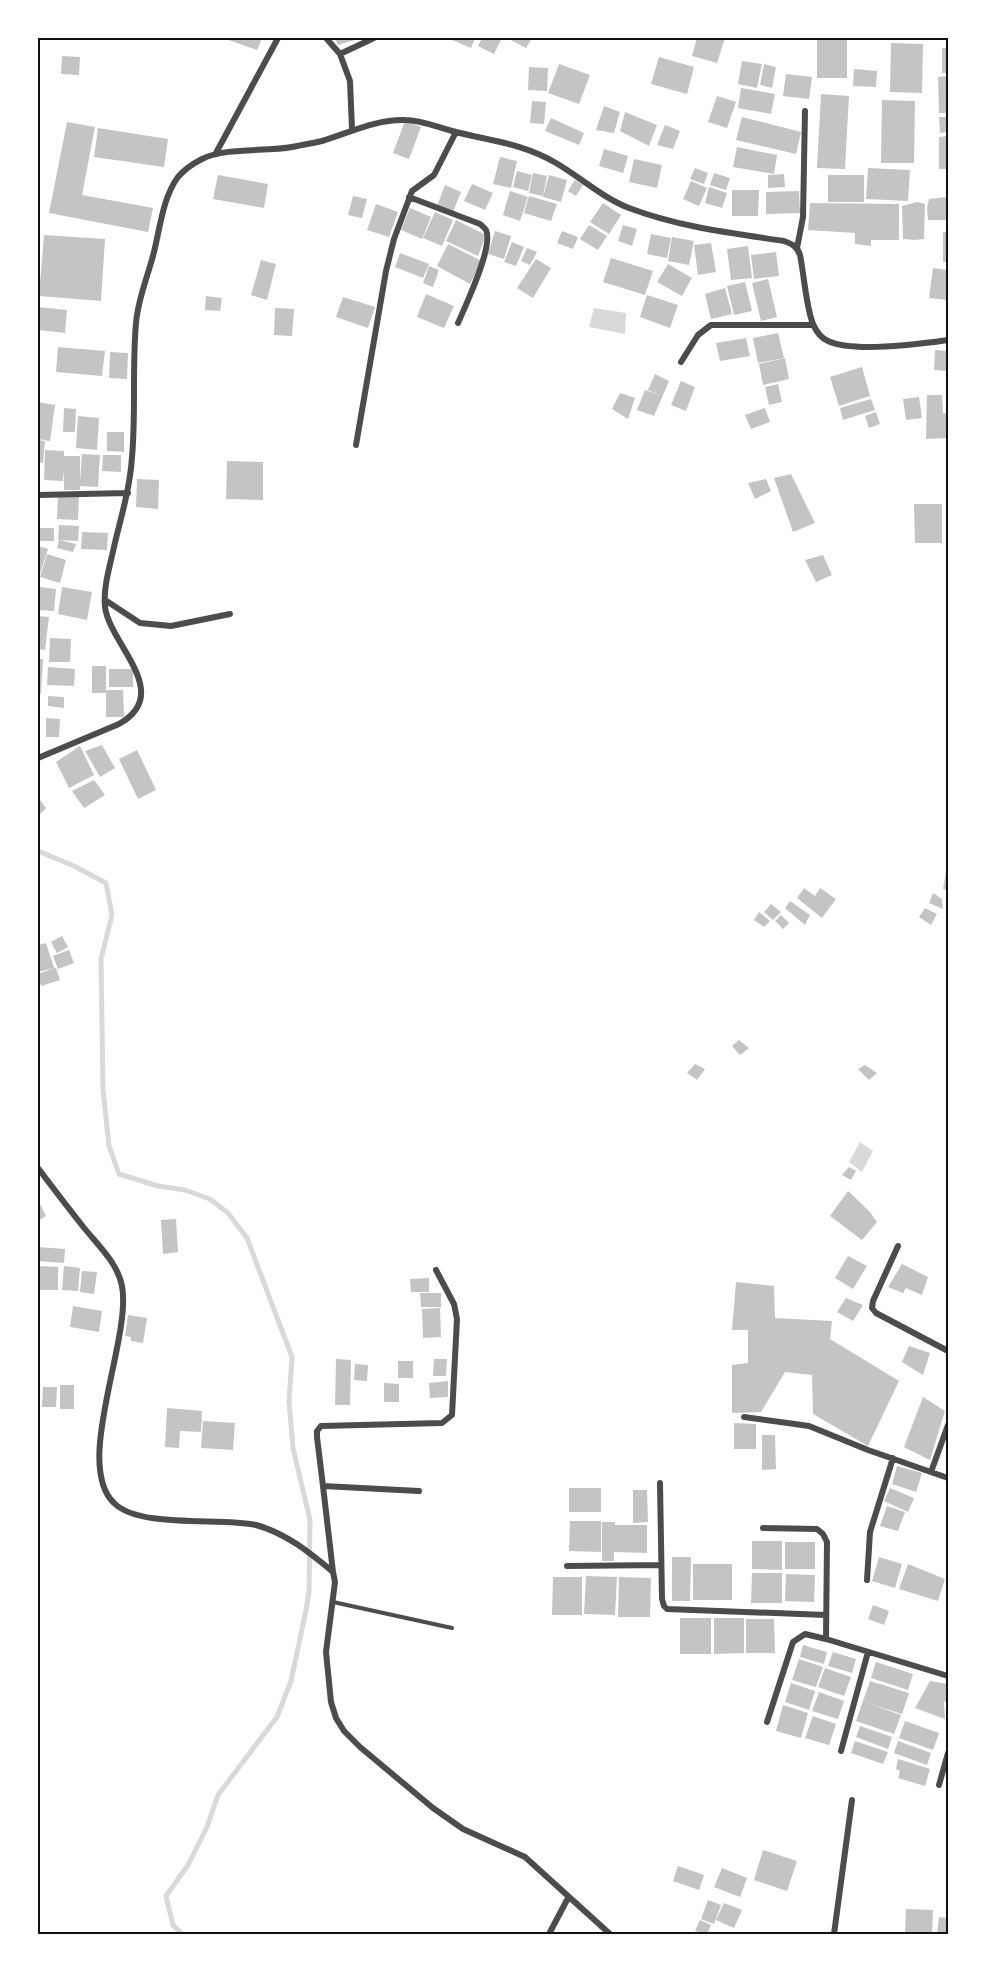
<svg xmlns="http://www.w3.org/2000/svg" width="986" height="1972" font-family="'PT Sans',sans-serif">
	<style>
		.water { fill: #d9d9d9 }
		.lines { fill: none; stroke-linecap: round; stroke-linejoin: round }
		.stream { stroke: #d9d9d9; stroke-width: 5 }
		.building { fill: #c4c4c4 }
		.service { stroke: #4c4c4c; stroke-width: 4 }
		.minor { stroke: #4c4c4c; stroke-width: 6 }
		.neatline { fill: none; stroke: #111; stroke-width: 2 }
	</style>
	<rect width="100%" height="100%" fill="#fff"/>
	<path class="water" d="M594,308L626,313L625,334L589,327Z
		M860,1142L873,1151L862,1172L849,1162Z"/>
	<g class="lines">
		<path class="stream" d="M38,851L74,866L106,883L112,915L101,959L103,1090L109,1146L119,1174L158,1186L185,1190L210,1199L228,1213L247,1238L292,1357L289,1401L293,1448L310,1520L309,1592L306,1610L291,1681L277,1717L218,1795L207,1827L188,1865L166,1896L173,1925L182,1934"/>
	</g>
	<path class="building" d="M223,38H262L257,50Z
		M335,38H362L338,45Z
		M454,38H475L471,48L452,40Z
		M482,38H502L494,54L478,46Z
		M512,38H532L526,48L511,40Z
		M697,38H725L717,63L692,56Z
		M887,38H915V40H887Z
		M817,40H847V78H817Z
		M891,43L923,44L922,93L890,92Z
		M942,48H948V73H942Z
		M62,56L80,57L79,75L61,74Z
		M659,57L694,67L687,94L651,84Z
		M742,61L762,64L757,88L738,84Z
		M559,64L590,75L579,104L548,93Z
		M764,64L776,67L772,88L760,85Z
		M529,67L548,68L547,91L528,90Z
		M854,69L877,71L876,87L853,86Z
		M786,74L812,77L809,99L783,96Z
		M948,76V113H939L938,77Z
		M741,88L775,94L771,114L738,108Z
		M821,94L849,96L845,169L817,168Z
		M717,96L736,102L727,128L708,122Z
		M882,100L915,101L914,163H881Z
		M532,101L546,102L544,124L530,123Z
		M604,106L620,112L614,133L596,130Z
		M625,112L657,125L649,146L620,131Z
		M742,117L801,132L796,154L736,140Z
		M939,117H948V132L940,133Z
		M551,118L584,133L579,145L545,131Z
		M405,121L421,127L409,159L393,153Z
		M67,122L95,127L82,195L153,208L148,232L49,213Z
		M665,125L680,131L673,149L657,145Z
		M98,128L168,139L164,167L94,157Z
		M948,136V169H939V137Z
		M737,147L777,155L774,174L733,167Z
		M604,149L628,156L623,173L599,166Z
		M500,157L517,161L511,188L493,184Z
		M634,159L662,165L657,188L629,182Z
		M695,168L708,173L704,184L690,179Z
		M868,168L910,170L908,201L866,199Z
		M517,171L532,175L528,191L513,187Z
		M533,173L547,176L543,196L529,193Z
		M714,173L730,178L726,190L710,185Z
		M784,174L785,187L768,188V175Z
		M218,175L268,184L264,208L213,199Z
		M549,175L567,180L561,202L543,197Z
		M828,175H864V202H828Z
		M575,180L583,185L576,196L568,191Z
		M691,181L707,188L699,206L683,199Z
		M472,184L493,193L485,210L464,201Z
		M445,185L461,192L453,212L437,206Z
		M709,187L727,193L722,208L705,203Z
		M732,190H759L758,216H732Z
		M510,191L528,197L520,221L503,215Z
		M799,191L800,213L766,214V192Z
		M353,196L367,199L362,218L348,215Z
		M529,196L557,204L551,221L524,213Z
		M947,197L948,220H928L927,208L929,199Z
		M917,202L925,204L924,239L915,240L903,239L902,206Z
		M603,203L621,215L609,234L590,222Z
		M810,203L899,204V240H871V246L855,244V233L808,230Z
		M376,204L398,212L389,237L367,230Z
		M410,208L431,217L422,239L401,230Z
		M435,212L453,220L442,246L423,238Z
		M456,220L486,235L478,256L446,241Z
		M589,225L607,236L598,250L580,239Z
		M623,225L637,229L632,246L618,241Z
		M495,231L511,236L504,259L488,254Z
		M562,231L578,237L573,249L557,243Z
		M943,232H948V262H943Z
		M651,234L671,238L667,258L647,254Z
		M44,235L105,239L101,301L39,296Z
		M672,237L694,241L689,265L668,261Z
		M512,242L524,247L516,266L504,262Z
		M711,243L716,272L698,275L694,245Z
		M448,244L482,261L470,284L437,266Z
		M748,246L752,278L731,280L727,249Z
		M527,248L537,252L530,265L521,261Z
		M776,252L779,276L754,279L751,255Z
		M400,253L429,264L423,278L395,267Z
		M611,258L653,271L645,295L603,282Z
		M536,259L551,268L533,298L517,288Z
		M261,260L276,264L267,300L251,295Z
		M668,264L692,278L682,296L657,282Z
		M429,266L439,270L433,287L423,283Z
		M933,268L948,270V300L929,298Z
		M768,279L777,317L761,321L752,283Z
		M745,282L752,311L734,315L727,286Z
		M725,288L732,314L711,319L705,294Z
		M426,294L454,306L444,328L417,317Z
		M647,295L678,305L670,328L640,317Z
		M206,296L222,298L220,311L205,310Z
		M343,297L375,307L368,328L336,317Z
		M38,307L67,310L65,333L38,330Z
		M275,308L294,309L292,336L274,335Z
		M778,333L784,358L758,363L753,338Z
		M746,338L750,356L720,361L716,343Z
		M58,347L105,351L102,376L56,372Z
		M935,350L948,351V371L934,370Z
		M110,352L128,353L127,379L109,378Z
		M785,358L789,379L763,385L759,364Z
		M862,367L870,396L839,406L830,377Z
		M655,374L669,381L654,416L637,410L645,390L660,395L648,390Z
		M681,381L695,387L686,411L671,405Z
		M778,384L782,402L769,405L765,387Z
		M620,393L635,398L628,419L612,409Z
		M927,395H942L943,413H947L948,438L926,439Z
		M919,397L922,418L906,420L903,399Z
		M871,399L875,410L843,420L840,408Z
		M38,402L55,405L50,441L38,439Z
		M64,408L76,409L75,432H63Z
		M765,408L770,422L751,429L745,415Z
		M876,412L880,424L869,428L865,416Z
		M78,416L99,418L97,450L76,448Z
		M107,432H124V452L107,451Z
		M38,440L45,441L43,463L38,462Z
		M45,450L64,451V456H80V481L82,454L100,455L98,487L80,486V490H64V470L63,481L44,480Z
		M103,455H121V472L102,471Z
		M227,461L263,462V500L226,499Z
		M791,474L815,523L793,532L774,478Z
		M137,479L159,480L158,509L136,507Z
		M766,479L771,491L755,499L748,483Z
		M58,495L79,496L78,520L57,519Z
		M914,504H942V543H915Z
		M59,525L79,526L78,541L58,540Z
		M38,528H54V541H38Z
		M82,532L108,533L107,550L81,549Z
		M59,540L76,544L73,552L57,548Z
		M38,546L48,549L38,580Z
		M47,554L66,560L60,583L40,577Z
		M823,555L832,575L816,582L805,560Z
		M40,587L56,589L54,611L38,610Z
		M62,587L92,592L87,620L58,614Z
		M38,616L49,617L45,650L38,649Z
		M50,638L71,639L70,662H49Z
		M38,659H43L41,694H38Z
		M92,666H106V690H123L124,717H106V693H92Z
		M48,667L75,669L74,686L47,685Z
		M109,669H133V687H109Z
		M48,696L64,697V708L48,706Z
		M46,718L60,719L59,737H46Z
		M102,745L115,768L100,777L85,751Z
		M80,746L94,775L69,788L56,762Z
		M137,750L156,790L138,799L119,759Z
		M94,780L105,795L84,808L72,791Z
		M38,797L46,808L38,816Z
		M946,872L948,873V890L943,889Z
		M804,888L815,896L820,888L836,899L822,918L797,898Z
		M933,893L942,899L943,909L929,903Z
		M790,901L810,915L805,925L785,908Z
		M771,904L781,912L773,920L764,912Z
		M925,908L937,914L931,925L919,917Z
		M759,912L770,921L764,927L754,920Z
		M781,915L789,923L783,929L775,921Z
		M62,936L68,947L57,953L51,942Z
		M46,943L54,968L38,972V945Z
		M69,950L74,963L58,969L53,956Z
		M54,968H56L60,980L41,986L38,974Z
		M739,1040L749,1048L740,1055L732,1046Z
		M695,1064L705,1069L697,1080L687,1073Z
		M865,1065L877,1073L869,1080L858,1069Z
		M849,1167L856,1171L851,1180L842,1175Z
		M848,1191L870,1212L877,1222L862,1240L830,1216Z
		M40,1204L46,1216L38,1221V1205Z
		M176,1219L178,1252L163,1254L161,1220Z
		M38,1247L65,1249L64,1263L38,1261Z
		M848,1256L867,1266L853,1289L835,1278Z
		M902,1264L928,1277L922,1295L906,1288L903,1293L888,1287Z
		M38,1266L58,1267V1290H38Z
		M64,1266L80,1268L78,1291L62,1290Z
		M82,1271L97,1272L94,1294L80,1292Z
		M429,1278V1292H411L410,1279Z
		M736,1282L774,1286L775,1318L832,1321L830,1339L899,1381L868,1446L813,1414L812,1375L785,1372L761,1412L732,1413V1365L748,1363V1330H732Z
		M420,1293H441V1307H421Z
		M846,1298L863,1305L853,1321L837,1312Z
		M73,1306L102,1311L99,1332L70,1327Z
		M440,1308L441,1337L423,1338L422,1309Z
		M128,1315L147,1318L143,1343L131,1341V1337L125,1336Z
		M909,1346L930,1353L923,1375L902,1362Z
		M336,1359L351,1360L350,1405H335Z
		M434,1359H447L446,1376H433Z
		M398,1361H413V1378H398Z
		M355,1364L368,1365L367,1381L354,1380Z
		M448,1381V1397L430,1398L429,1383Z
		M384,1383L399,1384V1402H384Z
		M60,1385H74V1409H60Z
		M43,1387H57L56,1407H42Z
		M923,1397L945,1411L930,1460L904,1447Z
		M167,1408L202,1411L201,1432L180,1431L179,1448L165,1447Z
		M203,1421L235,1423L233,1450L201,1448Z
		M734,1423L756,1424V1449H734Z
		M762,1435H775L776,1469L762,1470Z
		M897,1466L922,1473L916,1492L892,1484Z
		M569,1488H601V1512H569Z
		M890,1488L914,1498L908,1512L884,1501Z
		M633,1490H647L648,1522L633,1523Z
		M887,1506L905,1512L898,1531L880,1526Z
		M570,1521H601V1552L569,1551Z
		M602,1522H615V1525H647V1553L614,1552V1561H602Z
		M752,1541H782V1570L752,1569Z
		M785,1542H815V1569H785Z
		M672,1557H691L690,1601H672Z
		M879,1557L902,1564L895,1588L872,1581Z
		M693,1564H732V1600H693Z
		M908,1564L945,1579L938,1601L899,1589Z
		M752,1573H782V1603H751Z
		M786,1574L815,1575L814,1602L785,1601Z
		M586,1576L617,1577L615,1615L584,1614Z
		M553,1577H582V1615H552Z
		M619,1577L651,1578L650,1617H618Z
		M873,1605L889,1611L884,1625L868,1619Z
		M680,1618H711V1654H680Z
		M714,1618H744V1653L714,1654Z
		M746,1619H774L775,1653H746Z
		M803,1645L827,1652L824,1664L800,1657Z
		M833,1652L856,1659L852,1673L828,1666Z
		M799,1659L823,1667L816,1687L792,1680Z
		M876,1662L913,1674L908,1690L871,1678Z
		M825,1668L851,1677L844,1696L818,1687Z
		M870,1681L909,1693L902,1714L867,1703L901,1715L894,1734L856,1721Z
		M930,1681L948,1684V1700L944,1702L945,1719L915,1708Z
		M791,1683L815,1691L809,1710L785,1702Z
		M819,1692L844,1701L838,1719L812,1711Z
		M783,1705L808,1713L801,1738L776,1731Z
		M813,1716L836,1724L829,1745L805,1738Z
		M905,1721L939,1733L933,1750L899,1738Z
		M860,1726L892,1737L888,1749L856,1737Z
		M855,1741L888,1752L883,1764L851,1753Z
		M898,1741L931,1753L927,1765L894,1753Z
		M898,1759L930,1769L925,1786L898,1778L900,1771L896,1769Z
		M763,1850L797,1861L787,1891L754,1880Z
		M678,1866L704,1875L699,1890L673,1881Z
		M722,1868L747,1878L740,1897L714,1887Z
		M708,1900L721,1905L714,1924L701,1919Z
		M724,1903L742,1910L734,1928L716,1920Z
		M906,1909L933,1910L932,1934H905Z
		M939,1917L948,1918V1934H937Z
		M700,1920L711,1925L707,1934L695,1931Z"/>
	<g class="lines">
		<path class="service" d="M333,1602L452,1628"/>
		<path class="minor" d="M326,38L340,54L374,38
			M340,54L350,81L352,129
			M216,153L278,38
			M409,197L480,224C480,224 486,229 486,230C494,246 465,307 458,323
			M797,248L803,217L805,111
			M681,362L698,335L711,325H813
			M356,445L386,271L394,239L412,191L434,175L456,132
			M38,495L128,493
			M105,600L140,623L171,626L230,614
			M38,758L119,724C174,693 110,645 105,607C103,587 110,566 114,547C121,517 130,488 132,457C136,413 132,368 136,323C138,298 148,276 154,252C160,228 163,197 178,177C184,170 194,163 202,159C226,147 265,152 292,147C302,145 313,143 322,141C349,133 376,119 405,120C421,120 437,127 452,131C490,141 522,143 556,163C580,177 603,198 629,208C679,227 731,233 784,241C792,244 797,246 800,255C804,274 806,307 813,324C816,331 821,338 828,341C853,353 920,344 948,340
			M38,1168C53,1188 69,1209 85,1229C99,1246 118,1264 122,1286C132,1339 73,1464 114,1503C140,1529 221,1517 256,1525C286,1533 310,1553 333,1572L335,1582L326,1652L331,1702L336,1718L344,1731L360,1747L433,1808L463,1829L525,1857L610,1934
			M898,1246L873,1301L872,1308L876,1313L948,1351
			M744,1417L809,1426L868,1450L948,1478
			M931,1472L948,1425
			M660,1483L662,1599L664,1606L667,1609L826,1615
			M323,1486L317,1437V1431L321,1426L442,1423L452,1415L457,1319L454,1304L436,1270
			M763,1528L817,1529L823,1534L827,1542L826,1639L948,1676
			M567,1566L661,1565
			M333,1572L323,1486L419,1491
			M867,1580L870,1532L893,1458
			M767,1722L793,1642L805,1634L826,1639
			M841,1751L868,1652
			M939,1785L948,1753
			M549,1934L568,1898
			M834,1934L852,1800"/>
	</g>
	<rect width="986" height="1972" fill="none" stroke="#ffffff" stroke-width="78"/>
	<rect x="39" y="39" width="908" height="1894" class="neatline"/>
</svg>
